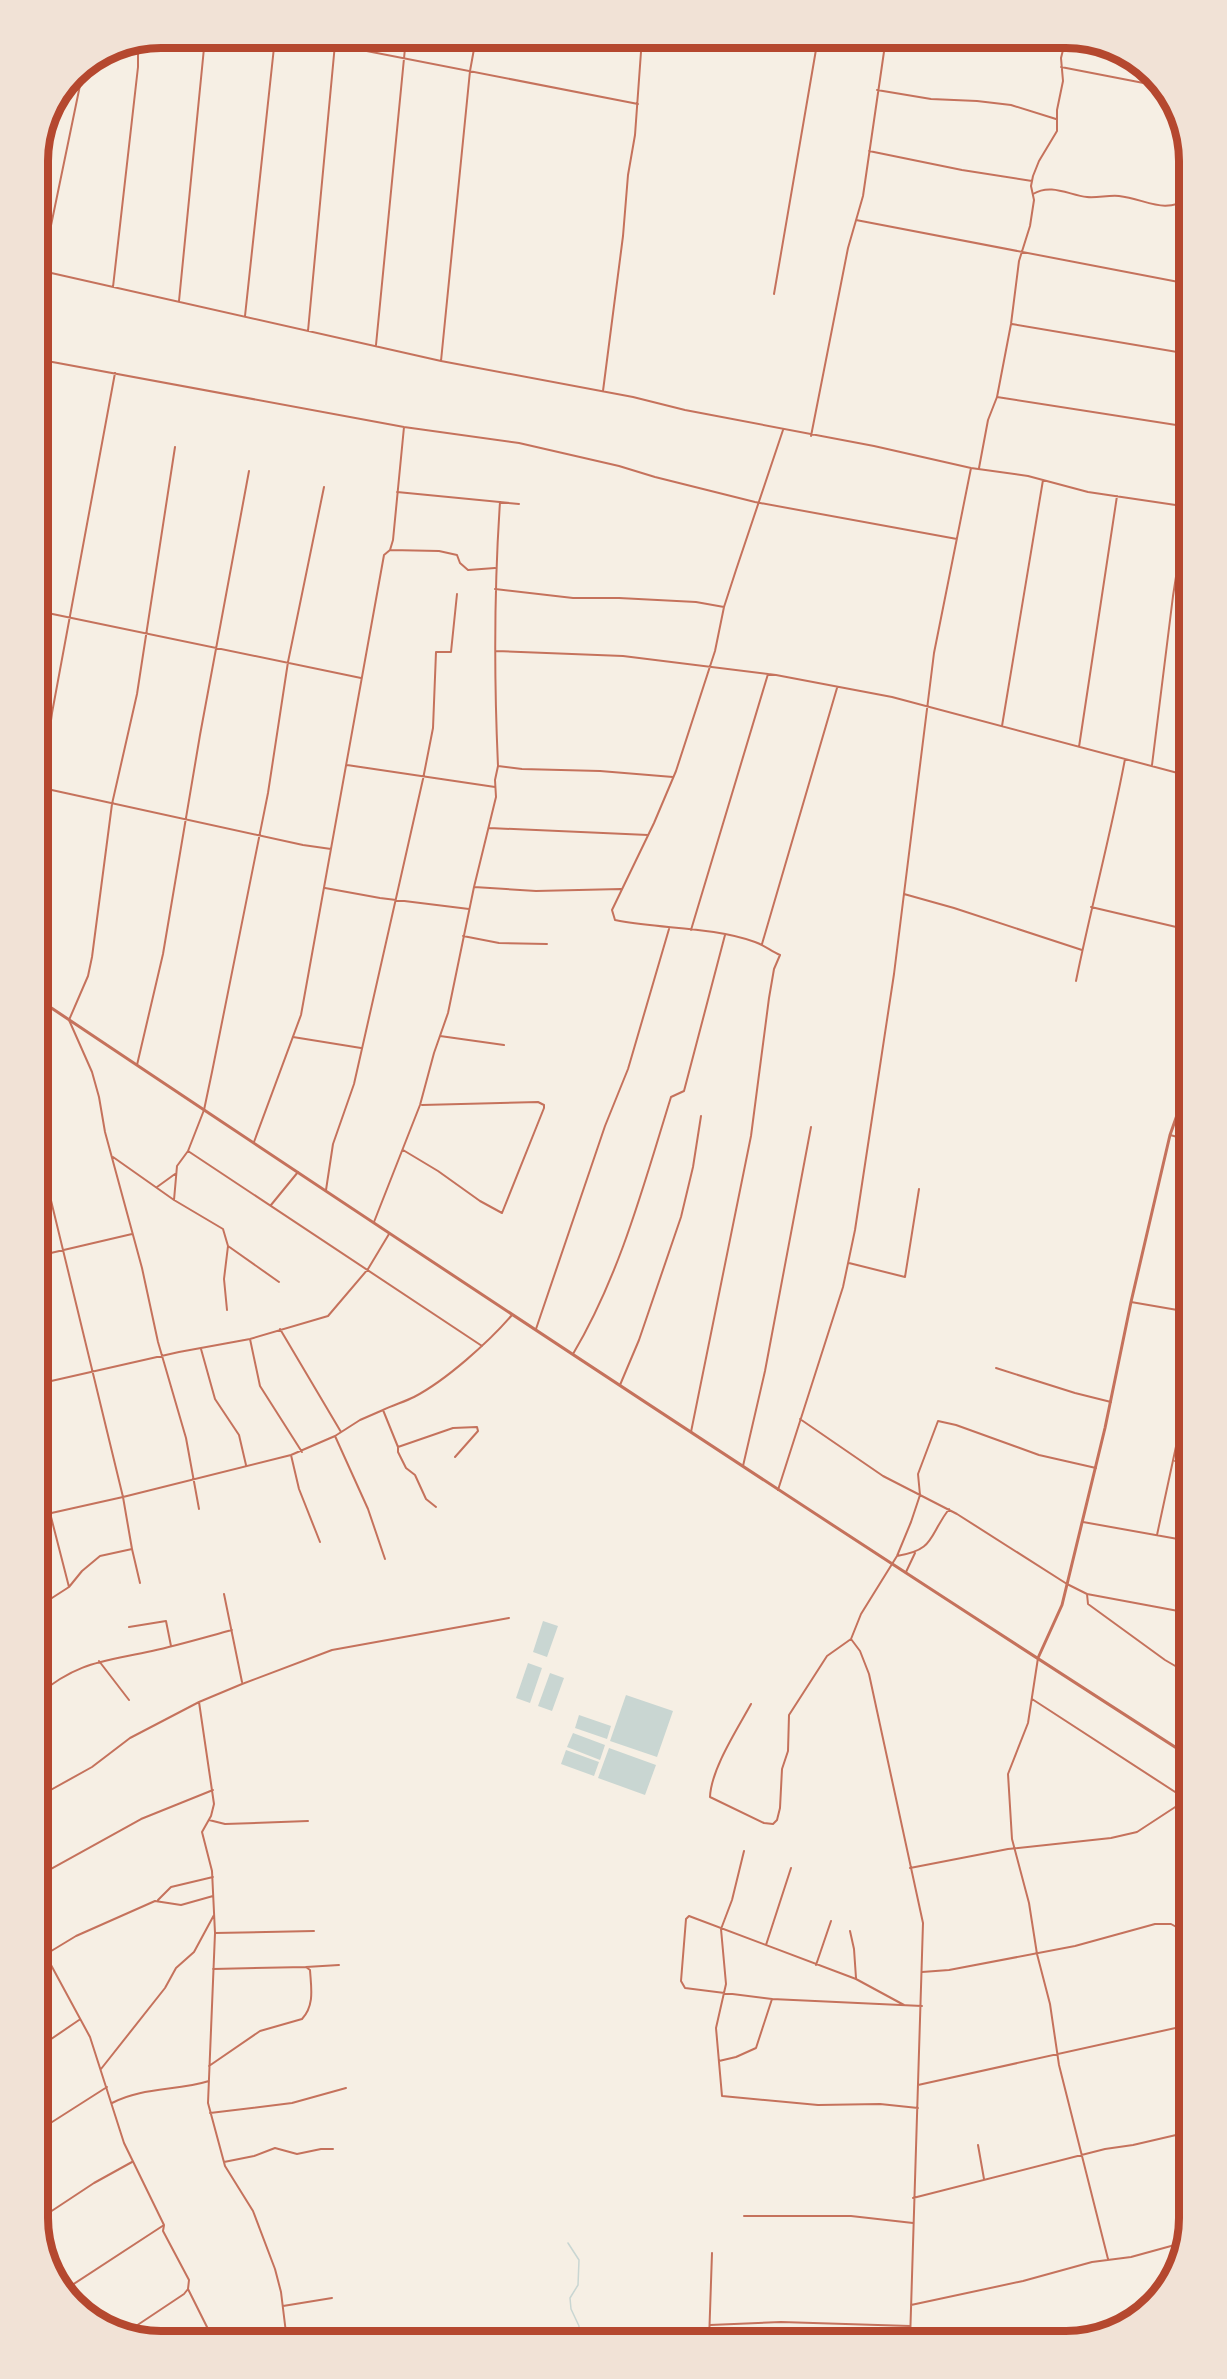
<svg xmlns="http://www.w3.org/2000/svg" width="1227" height="2379" font-family="'Zilla Slab',serif">
	<style>
		.water { fill: #c9d6d2 }
		.lines { fill: none; stroke-linecap: round; stroke-linejoin: round }
		.stream { stroke: #c9d6d2; stroke-width: 1.5 }
		.minor { stroke: #c5725c; stroke-width: 2 }
		.tertiary { stroke: #c5725c; stroke-width: 3 }
		.rim { fill: none; stroke: #b5482f; stroke-width: 8 }
	</style>
	<rect width="100%" height="100%" fill="#f6efe4"/>
	<path class="water" d="M543,1621L558,1626L547,1657L533,1652Z
		M528,1663L542,1668L530,1703L516,1698Z
		M550,1673L564,1678L552,1711L538,1706Z
		M626,1695L673,1711L657,1757L610,1741Z
		M579,1715L611,1726L607,1739L575,1728Z
		M573,1733L605,1745L600,1760L567,1747Z
		M609,1748L656,1765L645,1795L598,1778Z
		M566,1750L599,1762L594,1776L561,1764Z"/>
	<g class="lines">
		<path class="stream" d="M568,2243L579,2260L578,2285L570,2298L571,2309L579,2326L578,2341"/>
		<path class="minor" d="M300,38L638,104
			M1061,67L1159,86
			M65,87L79,90
			M877,90L931,99L977,101L1011,105L1056,119
			M869,151L962,170L1032,181
			M1033,194C1051,183 1069,195 1087,197C1098,198 1108,195 1119,196C1146,199 1164,215 1189,198
			M856,220L1189,284
			M42,269L84,66
			M38,270L441,361L633,397L685,410L874,446L971,468L1028,476L1088,492L1189,507
			M113,287L138,67V42
			M774,294L818,38
			M179,301L205,38
			M245,316L275,38
			M1012,324L1189,354
			M308,331L335,44
			M376,345L406,38
			M441,361L470,71L476,38
			M603,391L623,236L628,175L635,135L642,38
			M997,397L1189,427
			M38,414L47,361L404,427L519,443L619,466L655,477L755,502L957,539
			M811,436L848,248L863,196L886,38
			M175,447L137,694L112,804L92,957L88,976L69,1020L92,1072L99,1097L105,1132L142,1268L158,1342L186,1438L199,1509
			M979,468L988,420L997,397L1011,324L1019,261L1030,226L1034,200L1031,186L1033,176L1039,161L1057,131V110L1063,81L1061,58L1066,38
			M397,492L519,504
			M390,550L439,551L457,555L460,563L468,570L495,568
			M495,589L573,598H619L696,602L724,607
			M38,611L361,678
			M496,651L623,656L776,675L892,697L1189,776
			M1002,726L1043,480
			M1079,747L1117,496
			M347,765L495,787
			M1152,765L1173,596L1187,506
			M498,766C494,678 494,590 500,502
			M38,787L303,845L331,849
			M38,815L52,713L115,373
			M489,828L648,835
			M474,887L496,797L495,780L498,766L522,769L600,771L673,777
			M325,888L380,898L469,909
			M904,894L954,908L1082,950
			M1091,907L1189,930
			M691,930L768,674
			M463,936L499,943L547,944
			M762,944L837,688
			M1076,981C1091,907 1111,834 1125,759
			M440,1036L504,1045
			M293,1037L361,1048
			M137,1065L163,954L200,735L249,471
			M1170,1135L1189,1140
			M254,1142L301,1015L384,555L390,550L393,540L404,427
			M403,1150L438,1171L480,1201L502,1213L544,1108V1105L538,1102L422,1105
			M188,1151L482,1346
			M113,1157L174,1200L223,1229L228,1246L224,1279L227,1310
			M157,1187L175,1174
			M326,1190L333,1144L354,1084L423,779L433,728L436,652H451L457,594
			M174,1200L177,1166L188,1151L204,1110L212,1072L268,793L288,662L324,487
			M271,1205L298,1172
			M374,1222L420,1105L434,1053L448,1013L474,887L536,891L621,889
			M228,1246L279,1282
			M38,1256L132,1234
			M849,1263L905,1277L919,1189
			M1131,1302L1189,1312
			M280,1329L341,1432
			M536,1329L605,1126L628,1069L669,929
			M250,1339L260,1386L302,1452
			M201,1349L215,1399L239,1435L246,1465
			M573,1354C620,1275 644,1184 671,1097L684,1091L725,935
			M996,1368L1075,1393L1111,1402
			M38,1384L179,1352L250,1339L328,1316L368,1269L389,1234
			M620,1385L639,1340L681,1217L693,1167L701,1116
			M383,1410L360,1420L335,1436L368,1509L385,1559
			M800,1419L883,1476L957,1514L1067,1584L1087,1594L1088,1604L1165,1660L1189,1674
			M691,1432L751,1136L769,998L774,969L780,955C771,951 764,945 755,942C713,927 664,929 620,921L615,920L612,910L654,823L676,771L715,651L724,607L736,570L783,430
			M38,1435L50,1513L69,1587
			M398,1447L453,1428L477,1427L478,1431L455,1457
			M291,1455L299,1489L320,1542
			M1175,1461L1189,1464
			M743,1466L765,1371L811,1127
			M778,1490L843,1287L855,1230L894,974L934,653L971,468
			M436,1507L426,1499L415,1475L406,1468L398,1452V1447L383,1410C393,1405 404,1402 414,1397C445,1381 489,1342 512,1315
			M38,1516L123,1497L38,1147
			M1083,1522L1189,1541
			M1157,1535L1189,1386
			M132,1549L140,1583
			M897,1556C935,1550 928,1537 949,1509
			M906,1572L915,1553
			M224,1594L242,1682
			M1087,1594L1189,1613
			M38,1607L69,1587L82,1571L100,1556L132,1549L123,1497L291,1455L335,1436
			M129,1627L166,1621L171,1646
			M851,1639L860,1651L869,1674L923,1923L910,2341
			M851,1639L861,1614L897,1556L911,1522L920,1495L918,1474L938,1421L956,1425L1039,1455L1096,1468
			M1038,1658L1028,1723L1008,1774L1012,1839L1029,1903L1037,1954L1050,2004L1059,2065L1108,2259
			M99,1661L129,1700
			M38,1695C79,1661 103,1662 152,1651C179,1645 206,1637 232,1630
			M1032,1699L1189,1801
			M199,1702L214,1804L211,1816L202,1832L212,1871L215,1933L208,2103L225,2166L253,2211L275,2269L281,2292L287,2341
			M751,1704C738,1728 711,1769 710,1797L764,1823L773,1824L777,1820L780,1808L782,1769L788,1751L789,1715L827,1656L851,1639
			M38,1797L92,1767L130,1738L199,1702L242,1684L332,1650L509,1618
			M209,1820L225,1824L308,1821
			M744,1851L732,1900L721,1929L726,1984L716,2028L722,2096L818,2105L880,2104L918,2108
			M910,1868L1008,1849L1111,1838L1137,1832L1189,1798
			M38,1876L141,1819L213,1790
			M158,1900L171,1887L213,1877
			M850,1931L854,1949L856,1978
			M215,1933L314,1931
			M1188,1934L1189,1943
			M38,1941L90,2037L124,2143L164,2225L163,2231L189,2280L188,2289
			M766,1945L791,1868
			M38,1959L76,1936L155,1901L181,1905L213,1896
			M816,1965L831,1921
			M306,1967L339,1965
			M922,1972L949,1970L1075,1946L1155,1924H1171L1189,1934
			M904,2005L856,1979L689,1916L686,1919L681,1981L685,1988L772,1999L922,2006
			M1181,2027L1189,2067
			M38,2048L79,2020
			M719,2061L736,2057L756,2048L772,1999
			M209,2066L260,2031L302,2019C315,2005 311,1987 310,1970L306,1967L213,1969
			M101,2069L165,1988L176,1968L194,1952L214,1915
			M918,2085L1189,2025
			M112,2103C142,2087 177,2091 209,2081
			M210,2113L292,2103L346,2088
			M38,2131L107,2087
			M978,2145L984,2179
			M224,2162L254,2156L275,2148L297,2154L321,2149H333
			M913,2198L1105,2149L1133,2145L1189,2132
			M744,2216H851L913,2223
			M38,2220L94,2183L132,2162
			M66,2289L164,2225
			M188,2289L214,2341
			M911,2305L1023,2281L1092,2262L1131,2257L1182,2243
			M283,2306L332,2298
			M710,2325L781,2322L910,2326
			M611,2328L709,2339
			M127,2332L184,2294L188,2289
			M709,2341L712,2253"/>
		<path class="tertiary" d="M38,999C419,1254 803,1508 1189,1756
			M1038,1658L1062,1605L1105,1428L1131,1302L1170,1135L1189,1081"/>
	</g>
	<path d="M0 0H1227V2379H0ZM161 48H1066A113 113 0 0 1 1179 161V2218A113 113 0 0 1 1066 2331H161A113 113 0 0 1 48 2218V161A113 113 0 0 1 161 48Z" fill="#f1e2d6" fill-rule="evenodd"/>
	<path class="rim" d="M161 48H1066A113 113 0 0 1 1179 161V2218A113 113 0 0 1 1066 2331H161A113 113 0 0 1 48 2218V161A113 113 0 0 1 161 48Z"/>
</svg>
